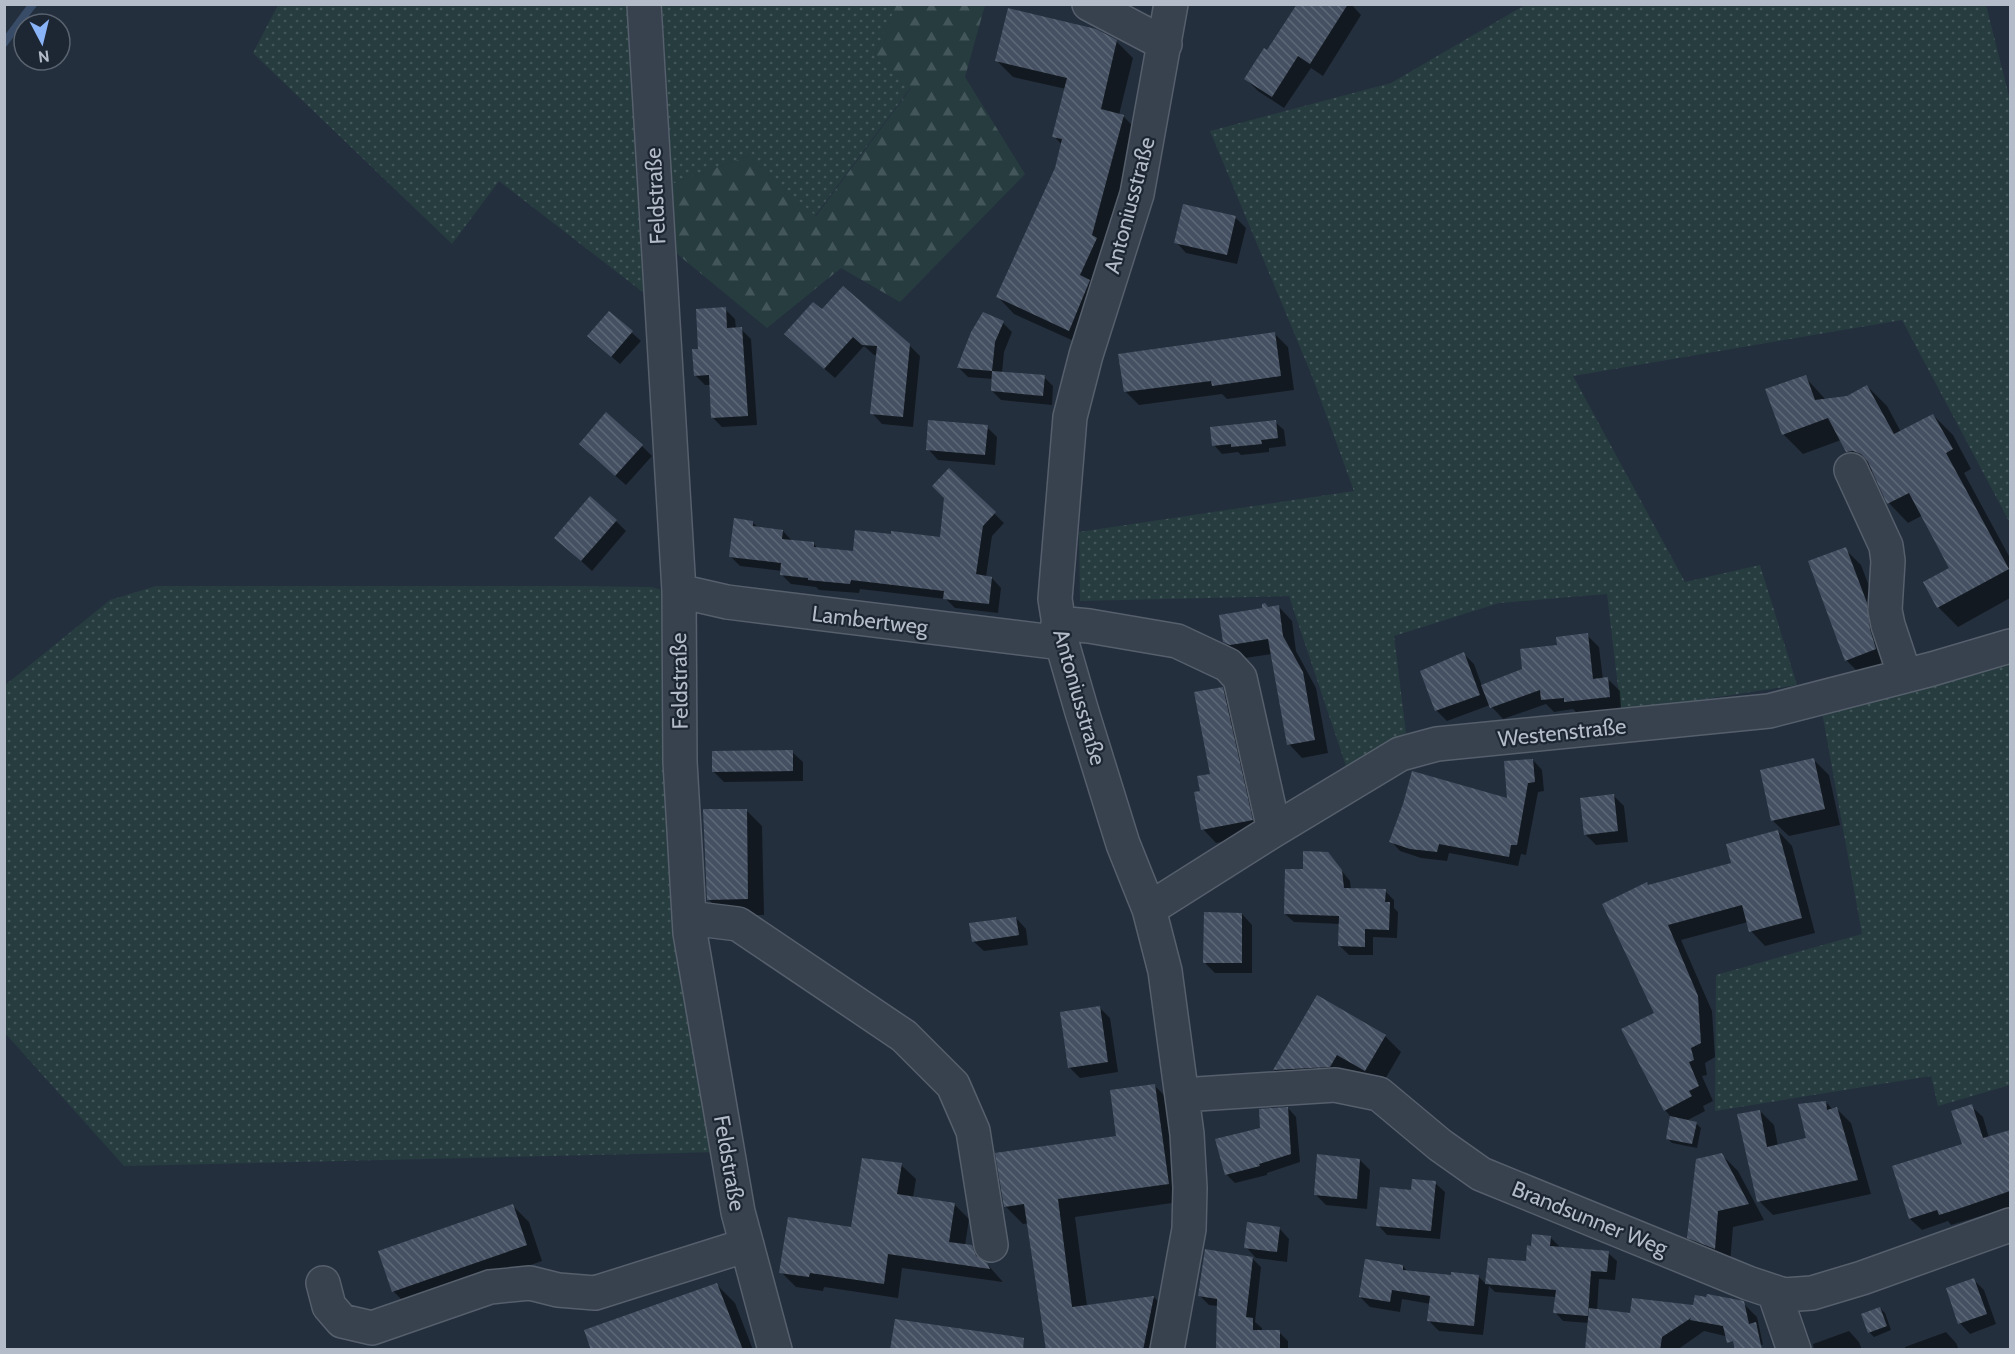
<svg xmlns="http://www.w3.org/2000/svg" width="2015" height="1354" font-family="Cabin,sans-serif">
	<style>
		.grass { fill: url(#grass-dots) }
		.forest { fill: url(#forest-firs) }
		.shadow { fill: #0007 }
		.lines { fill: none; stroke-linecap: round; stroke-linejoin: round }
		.stream { stroke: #394c67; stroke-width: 8 }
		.building { fill: url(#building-back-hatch) }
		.minor-casing { stroke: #565f6c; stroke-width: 36 }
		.minor { stroke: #38414e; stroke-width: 33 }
		.labels { text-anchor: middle; stroke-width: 4.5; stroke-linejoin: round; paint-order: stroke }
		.street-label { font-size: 22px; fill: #b4bcc9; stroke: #1d2633 }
	</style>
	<defs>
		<pattern id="grass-dots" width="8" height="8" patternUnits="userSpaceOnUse" patternTransform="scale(1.5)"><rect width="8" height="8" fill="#263c3f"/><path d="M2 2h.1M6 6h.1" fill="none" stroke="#435659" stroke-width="1.8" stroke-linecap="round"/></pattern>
		<pattern id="forest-firs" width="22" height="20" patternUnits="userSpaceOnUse" patternTransform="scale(1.5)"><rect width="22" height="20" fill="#263c3f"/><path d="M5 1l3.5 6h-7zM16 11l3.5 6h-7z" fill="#435659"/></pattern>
		<pattern id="building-back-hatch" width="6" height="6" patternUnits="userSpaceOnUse" patternTransform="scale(1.5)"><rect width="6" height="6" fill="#455162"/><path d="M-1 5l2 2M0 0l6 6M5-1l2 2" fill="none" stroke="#5d6877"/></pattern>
	</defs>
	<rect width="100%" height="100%" fill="#242f3e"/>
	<path class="grass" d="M278,5H634L653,300L499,181L452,244L253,53Z
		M662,5H897L874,55L911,87L815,216L748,156L672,184Z
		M1525,5H1986L2010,100V523L1902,320L1573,376L1685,582L1760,565L1797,685L1621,712L1607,594L1499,603L1394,636L1406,733L1347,769L1289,596L1080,601L1079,532L1354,491L1312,376L1210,131L1391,83Z
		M156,586H580L651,587L677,594L722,1152L124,1166L5,1033L4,686L110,600Z
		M2010,657V1085L1938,1106L1931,1076L1715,1111L1716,975L1862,934L1822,712Z"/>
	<path class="forest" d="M897,4L985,5L965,77L1025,174L900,302L841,268L767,328L676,253L672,184L748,156L816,216L911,88L874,55Z"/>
	<path class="shadow" d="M1298,4H1351L1361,15L1323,76L1311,68L1284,108L1258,91L1246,79L1267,52Z
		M1116,41L1133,58L1119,115L1123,116L1139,132L1085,346L1014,314L998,297L1056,169L1062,145L1054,136L1066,89L1013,77L997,61Z
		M1235,217L1246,228L1237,264L1186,253L1176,242Z
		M725,309L735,319L736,329H741L751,339L757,425L722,427L713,418L711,385H705L695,375L700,351Z
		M822,311L909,345L920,356L913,427L882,424L872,413L877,355H874L864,346L835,378L797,345Z
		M1003,323L1012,332L1004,352L1002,373L1044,377L1053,386L1052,405L1001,400L992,391L993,379L968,377L959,368Z
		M632,333L641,341L620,364L598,345Z
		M1275,334L1288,347L1294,390L1227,399L1222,394L1139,405L1125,391Z
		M1805,377L1826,400L1847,397L1867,386L1887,406L1901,432L1933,415L1953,435L1971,469L1964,473L2010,558V598L1958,627L1938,607L1951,568L1923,515L1908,523L1889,503L1874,471L1867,472L1847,452L1841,440L1803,454L1783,434Z
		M1275,422L1284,430L1286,446L1269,448V452L1241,455L1238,452L1222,454L1214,445Z
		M987,427L997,437L995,465L938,460L928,449Z
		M642,446L652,456L626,485L591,455Z
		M949,470L1004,523L992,536L986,577L992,578L1001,588L998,613L955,608L946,599L860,589L859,593L819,590L816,587L791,584L782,575V571L740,566L730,556L752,522L759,528L783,531L792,541L814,544L818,549L854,552L941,539Z
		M616,521L626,531L592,571L567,548Z
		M1845,549L1861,565L1882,620L1891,665L1862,676L1846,660Z
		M1279,607L1292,621L1296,651L1316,688L1328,753L1302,758L1289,744L1272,654L1245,658L1239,655L1224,641L1269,609Z
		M1587,635L1599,647L1603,680L1608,679L1620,691L1621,708L1578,714L1573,709L1554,712L1546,704L1503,719L1490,705L1447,721L1437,711L1422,671L1464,654L1474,664L1482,686L1524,670L1559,647Z
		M1222,689L1236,702L1265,834L1216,843L1203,829L1202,792L1212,775Z
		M792,752L803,762V781L724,782L713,771Z
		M1813,759L1829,775L1840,825L1789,836L1773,821Z
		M1533,760L1542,770L1544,791L1538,792L1526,855L1521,854L1518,866L1449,853L1447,861L1421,858L1400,851L1391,841L1508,800Z
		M1614,796L1624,806L1628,842L1596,845L1585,834Z
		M746,810L762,826L764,915H724L708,899Z
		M1778,831L1792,846L1815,933L1765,946L1751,931L1748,922L1681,940L1712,1011L1715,1057L1705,1063L1707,1075L1702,1076L1713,1101L1703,1106L1705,1111L1686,1121L1696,1123L1701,1128L1697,1148L1672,1143L1667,1138L1671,1117L1665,1110L1623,1030L1656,1014L1648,886L1732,864Z
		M1327,853L1350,881L1351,890L1385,891L1394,900V908L1398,912L1397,938L1373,937V955H1349L1340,946V924L1294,922L1285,914L1304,871Z
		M1242,914L1252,925V973H1215L1204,962Z
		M1016,918L1026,929L1028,945L984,951L973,941Z
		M1317,997L1385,1036L1401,1052L1381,1086L1353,1070L1346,1082L1290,1086L1274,1070Z
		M1099,1007L1110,1018L1118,1072L1080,1078L1069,1067Z
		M1154,1085L1172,1103L1186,1201L1075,1217L1087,1306L1154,1297L1171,1315L1164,1350H1047L1029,1223L1023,1224L1005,1206L1118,1137Z
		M1826,1102L1833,1110L1837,1109L1851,1123L1871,1194L1773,1215L1759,1201L1760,1111L1774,1125L1778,1146L1808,1139Z
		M1971,1106L1983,1117L1989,1138L2010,1131V1207L1951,1225L1948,1221L1922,1230L1910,1219L1894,1167L1964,1145Z
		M1288,1108L1296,1117L1300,1162L1267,1173V1175L1235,1183L1226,1174L1262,1129Z
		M1722,1155L1738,1171L1764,1220L1733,1227L1730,1264L1705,1253L1689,1237Z
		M1360,1160L1370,1170L1367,1209L1326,1205L1315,1194Z
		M901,1165L916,1179L913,1198L954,1204L969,1219L965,1246H971L1003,1282L902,1268L898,1298L824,1287L823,1291L796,1287L781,1272L852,1229Z
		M1435,1183L1445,1192L1440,1239L1387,1235L1378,1225L1412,1192Z
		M513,1206L529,1222L542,1261L409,1307L393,1291Z
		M1279,1228L1289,1239L1287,1262L1256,1258L1246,1247Z
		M1550,1237L1559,1246V1249L1608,1253L1617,1261L1615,1280L1599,1279L1597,1311L1632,1315L1743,1303L1757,1317L1763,1345L1704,1331L1677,1350H1587L1589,1323L1563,1321L1555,1312L1556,1297L1495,1292L1489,1286L1483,1335L1439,1331L1429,1321L1431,1304L1402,1299L1400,1312L1370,1307L1360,1297L1403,1266L1408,1272L1452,1277H1479L1486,1284L1489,1259L1527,1262Z
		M1252,1258L1261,1267L1255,1322L1262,1328V1332H1279L1288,1341V1350H1219L1218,1306L1209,1305L1200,1296Z
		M1973,1279L1984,1290L1996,1324L1970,1334L1960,1323Z
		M717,1285L735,1303L753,1350H592Z
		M1880,1308L1885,1313L1891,1330L1874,1337L1869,1332Z
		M1849,1331L1859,1342L1862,1350H1814L1813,1344Z
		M1946,1332L1956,1343L1959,1350H1905V1347Z"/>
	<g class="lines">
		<path class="stream" d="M4,43L33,4"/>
	</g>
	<path class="building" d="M1297,4H1348L1310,64L1298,56L1272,97L1244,79L1264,48L1267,50Z
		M1008,8L1096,29L1117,40L1101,109L1124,115L1092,235L1097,238L1080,275L1090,280L1069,331L996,297L1055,168L1062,139L1052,137L1067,78L995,61Z
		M1183,204L1236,216L1227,255L1174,243Z
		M843,286L910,344L903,417L870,414L877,346L862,345L853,337L824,369L784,334L813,302L822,309Z
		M726,307L727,328L742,327L748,416L711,418L709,375L694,376L692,349H698L696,309Z
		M609,311L633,331L611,357L587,336Z
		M983,312L1004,321L995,342L992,371L957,368L971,332Z
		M1275,332L1281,376L1212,386L1211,381L1124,392L1118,354Z
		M992,371L1045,375L1043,396L991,391Z
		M1806,375L1815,400L1847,396L1867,385L1894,434L1933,414L1953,449L1946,453L2009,569L1937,608L1923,582L1949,568L1909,493L1887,504L1868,462L1861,454L1853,451L1846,452L1828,418L1782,435L1765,389Z
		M606,412L643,445L615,476L579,444Z
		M928,420L988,425L985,455L926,450Z
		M1276,420L1278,438L1261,440L1262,444L1231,447V444L1212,446L1210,427Z
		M949,468L996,512L983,526L976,574L992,577L989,604L943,599L944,591L851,580L850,584L808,580V578L780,575L781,563L729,557L734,518L753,521V526L783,530L782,539L814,542V547L853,551L855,530L891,534V531L940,537L944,498L932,486Z
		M590,496L617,520L581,561L554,538Z
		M1846,547L1867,603L1870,629L1876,649L1845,661L1808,561Z
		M1265,603L1268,607L1279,605L1283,636L1303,672L1315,740L1287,745L1268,639L1230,645L1223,642L1219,615L1262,608V604Z
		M1588,633L1593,679L1608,677L1610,697L1564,702V698L1541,700L1540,690L1490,708L1481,685L1522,669L1520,649L1557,645L1556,637Z
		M1464,652L1480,695L1435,711L1420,671Z
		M1223,687L1253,820L1201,830L1194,792L1200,791L1197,776L1210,774L1194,692Z
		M793,750V771L712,772V751Z
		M1814,758L1825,809L1771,821L1760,770Z
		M1533,759L1535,782L1528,783L1517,845H1511L1509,857L1439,844L1437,852L1410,849L1389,842L1403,804L1412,771L1507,798L1504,761Z
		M1614,794L1618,831L1584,835L1580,798Z
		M703,809H747L748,899L707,900Z
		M1778,830L1802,918L1749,932L1742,905L1668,925L1698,996L1701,1043L1691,1048L1694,1060L1689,1062L1699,1086L1689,1091L1692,1096L1664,1111L1621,1029L1654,1013L1602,904L1647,882L1648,885L1731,863L1726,844Z
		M1303,851L1328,852L1342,870L1344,888L1386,889L1385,902H1390L1389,930L1365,929V947L1338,946L1339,916L1284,914L1285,869H1303Z
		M1204,912L1242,913V963H1203Z
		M1016,917L1019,935L972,942L969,923Z
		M1317,995L1386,1035L1365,1071L1337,1055L1330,1067L1273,1070Z
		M1100,1006L1108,1062L1068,1068L1060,1012Z
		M1155,1084L1169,1184L1058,1199L1072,1307L1154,1296L1143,1350H1046L1024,1204L1004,1207L995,1153L1116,1136L1110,1090Z
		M1826,1101L1827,1110L1837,1107L1858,1180L1757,1202L1737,1114L1760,1110L1767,1147L1806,1138L1798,1104Z
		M1972,1104L1983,1138L2010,1130V1191L1958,1209L1939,1215L1937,1210L1909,1219L1892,1166L1962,1144L1951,1111Z
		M1288,1107L1291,1154L1259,1164L1260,1166L1225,1175L1215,1139L1260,1128L1259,1109Z
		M1670,1116L1697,1122L1692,1144L1666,1139Z
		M1722,1153L1749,1204L1718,1211L1715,1249L1687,1238L1696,1159Z
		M1317,1154L1360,1159L1357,1199L1314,1195Z
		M862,1158L902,1163L897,1194L955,1203L949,1242L972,1245L976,1256L987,1263L990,1269L888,1254L884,1284L810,1273L809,1277L779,1273L788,1217L851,1227Z
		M1412,1179L1436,1181L1431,1231L1376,1226L1380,1187L1411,1190Z
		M513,1204L527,1245L392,1292L378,1251Z
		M1247,1222L1280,1227L1277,1252L1244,1248Z
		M1532,1234L1551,1236L1550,1246L1609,1251L1607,1272L1591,1271L1588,1316L1553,1313L1556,1290L1485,1284L1488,1258L1526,1261L1527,1245L1531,1246Z
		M1205,1249L1253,1257L1246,1317L1253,1318V1330H1280V1350H1216L1217,1299L1198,1296Z
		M1365,1259L1403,1265V1270L1451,1275V1272L1479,1275L1474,1326L1427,1321L1430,1296L1392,1290L1390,1302L1359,1297Z
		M1974,1278L1987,1314L1958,1324L1946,1288Z
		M717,1283L743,1350H591L584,1330Z
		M1707,1294L1744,1301L1749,1324L1756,1322L1762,1350H1735L1733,1341L1727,1343L1723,1326L1690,1320L1691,1318L1662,1337L1660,1350H1585L1589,1308L1630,1313L1632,1298L1693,1305L1695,1295L1706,1297Z
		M1880,1307L1887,1326L1868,1333L1861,1314Z
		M895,1319L1024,1338L1023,1350H890Z"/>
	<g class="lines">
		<defs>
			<path id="minor" d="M644,4L679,591L680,762L690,933L738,1212L775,1350
				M1089,4L1165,44
				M1851,470L1886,546L1888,561L1885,610L1888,625L1905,676
				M679,591L727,602L1062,643
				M1058,623L1089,626L1177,641L1228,665L1240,678L1274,830
				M1149,909L1274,830L1400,754L1437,744L1769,711L1932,669L2010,646
				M689,918L738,924L904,1036L953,1085L973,1131L991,1245
				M1182,1095L1335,1085L1379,1094L1440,1145L1481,1174L1748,1283L1784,1295L1812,1293L1862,1278L2010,1225
				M323,1283L329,1306L342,1321L372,1328L490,1287L530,1283L558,1290L595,1293L747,1245
				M1774,1292L1794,1350
				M1167,1350L1189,1229L1190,1188L1187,1134L1165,971L1149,909L1123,844L1082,712L1062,643L1055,599L1070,417L1086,355L1137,194L1171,4"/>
		</defs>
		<use href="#minor" class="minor-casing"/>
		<use href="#minor" class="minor"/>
	</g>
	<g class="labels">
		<g class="street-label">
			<text transform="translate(655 196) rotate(-93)" y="8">Feldstraße</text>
			<text transform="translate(1129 205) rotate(-75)" y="8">Antoniusstraße</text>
			<text transform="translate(870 620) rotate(7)" y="8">Lambertweg</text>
			<text transform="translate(679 681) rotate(-91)" y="8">Feldstraße</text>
			<text transform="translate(1080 697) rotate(74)" y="8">Antoniusstraße</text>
			<text transform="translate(1562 732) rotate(-6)" y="8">Westenstraße</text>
			<text transform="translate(730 1163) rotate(80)" y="8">Feldstraße</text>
			<text transform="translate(1590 1218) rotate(22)" y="8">Brandsunner Weg</text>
		</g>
	</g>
	<rect width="2015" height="1354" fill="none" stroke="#b4bcc9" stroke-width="12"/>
	<g transform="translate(42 42) rotate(173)"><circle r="28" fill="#1d2633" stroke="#59626f" stroke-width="1.5"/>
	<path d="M0-4.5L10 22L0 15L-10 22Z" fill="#8ab4f8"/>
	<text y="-9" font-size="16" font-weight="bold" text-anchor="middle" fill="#b4bcc9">N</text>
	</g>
</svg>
